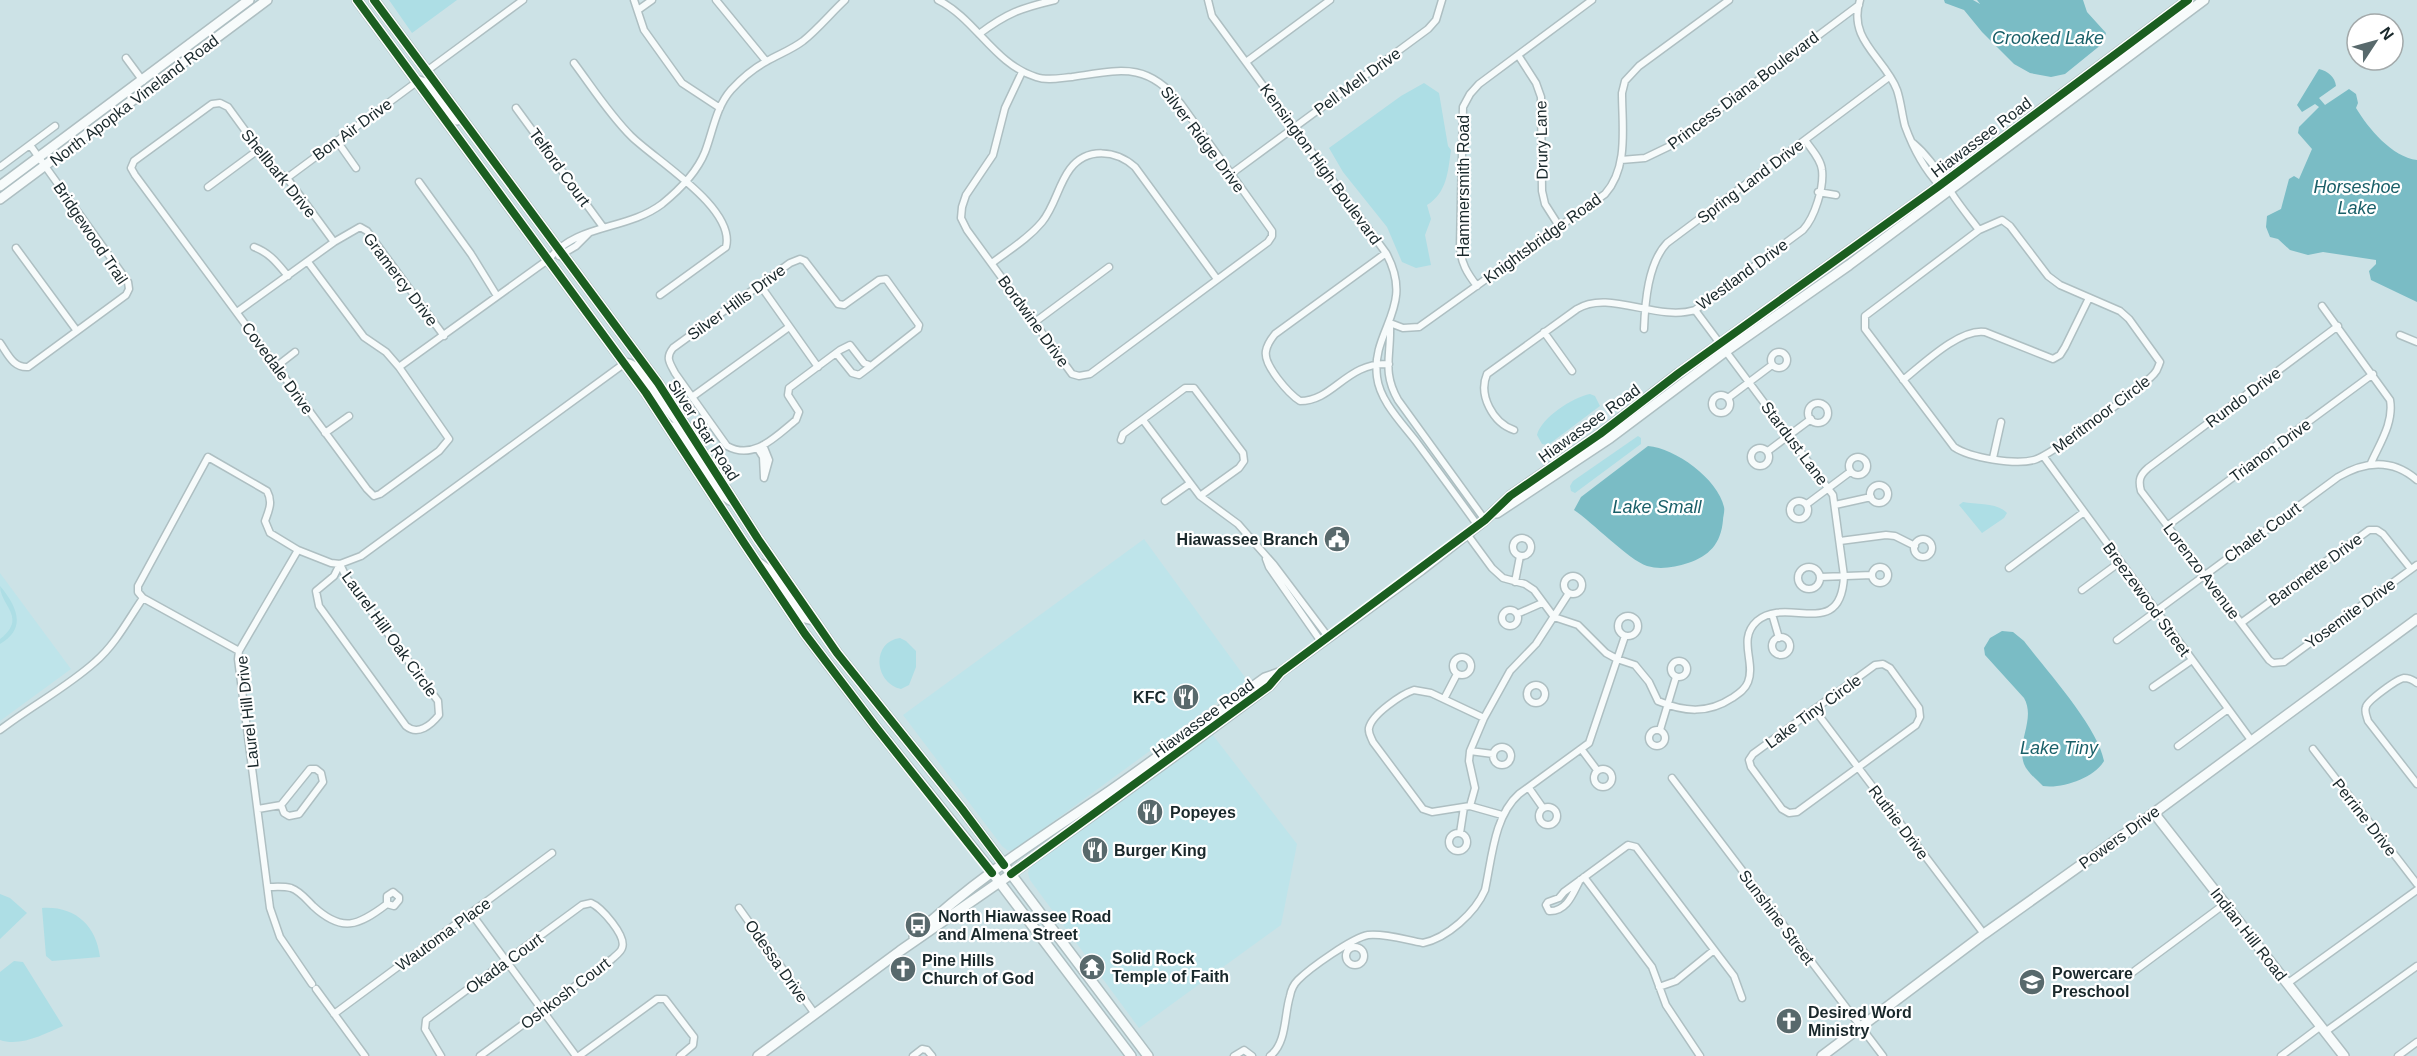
<svg xmlns="http://www.w3.org/2000/svg" width="2417" height="1056" font-family="Helvetica,sans-serif">
	<style>
		.built { fill: #bee4ea }
		.green { fill: #addee5 }
		.water { fill: #7abcc5 }
		.lines { fill: none; stroke-linecap: round; stroke-linejoin: round }
		.street-casing { stroke: #aebfc2; stroke-width: 9 }
		.secondary-casing { stroke: #aebfc2; stroke-width: 12 }
		.street { stroke: #f7fbfb; stroke-width: 6 }
		.secondary { stroke: #f7fbfb; stroke-width: 9 }
		.cycleway-casing { stroke: #fff; stroke-width: 11 }
		.cycleway { stroke: #1b5e20; stroke-width: 8 }
		.labels { text-anchor: middle; stroke-width: 4.5; stroke-linejoin: round; paint-order: stroke }
		.street-label { font-size: 16px; fill: #19282b; stroke: #fff }
		.poi-label { font-size: 16px; font-weight: bold; fill: #19282b; stroke: #fff; text-anchor: start }
		.water-label { font-size: 18px; font-style: italic; fill: #195f68; stroke: #fff }
	</style>
	<rect width="100%" height="100%" fill="#cce2e6"/>
	<path class="built" d="M1144,539L1247,680L1017,848L1011,851L1007,850L1002,846L903,715Z
		M0,573L71,669L0,721Z
		M1212,734L1297,844L1281,925L1139,1028L1030,880L1028,873L1029,869L1035,863Z"/>
	<path class="green" d="M389,0H457L412,33Z
		M1424,83L1439,93L1448,146L1451,150C1448,171 1447,193 1427,205L1431,219L1425,235L1431,265L1416,268L1402,262L1387,227L1343,172L1329,148L1401,96Z
		M1590,394L1595,396L1600,406L1548,445L1542,444L1537,435C1541,418 1573,397 1590,394Z
		M1638,436L1641,438V444L1575,493L1571,491L1570,486L1573,481Z
		M1963,502C1977,505 1997,502 2007,513L2004,518L1982,533L1959,505Z
		M0,586C16,605 28,628 0,644V639C28,617 0,606 0,586Z
		M900,638L906,641L916,651V667L909,685L901,689C874,683 871,642 900,638Z
		M0,894L10,898L27,913L0,939Z
		M42,908C75,906 96,925 100,957L52,961L46,956Z
		M14,961L23,962L63,1026C44,1034 21,1047 0,1040V972Z"/>
	<path class="water" d="M1944,0H1973L1980,4L1977,0H2083L2087,12L2106,33L2102,44L2065,74L2051,77L2030,73L2014,64L1982,32L1964,10L1945,3Z
		M2319,69C2328,71 2335,77 2336,86L2319,98L2325,105L2349,89L2356,94L2358,103L2356,108C2368,128 2392,157 2417,160V302L2371,280L2369,271L2376,264V260L2323,252L2308,255L2290,250L2278,239L2270,237L2266,227L2267,216L2281,209L2289,179L2294,176L2299,179L2312,149L2298,133L2299,127L2319,107L2315,104L2302,112L2297,105Z
		M1648,446C1675,448 1718,479 1724,507C1725,511 1723,517 1723,520C1721,544 1709,556 1688,563C1675,567 1661,570 1647,566C1629,560 1592,522 1574,510L1581,497Z
		M2002,631L2013,632L2024,641C2046,670 2098,727 2104,761C2094,778 2062,789 2043,786C2037,780 2027,772 2024,764C2016,742 2036,719 2024,698L1985,655L1984,648L1990,638Z"/>
	<g class="lines">
		<defs>
			<path id="street" d="M634,0L644,30L682,83L720,108
				M716,0L766,61
				M938,0C976,19 994,64 1036,77C1047,81 1060,78 1072,77C1120,70 1147,61 1181,104L1272,231V236L1268,242L1090,374L1079,376L1072,374L967,230L961,218L962,207L966,195L993,155L1005,108L1022,72
				M1208,0L1212,16L1386,253C1416,308 1371,329 1377,377C1380,402 1403,424 1418,444C1438,471 1458,498 1478,526
				M1860,0C1847,40 1885,58 1897,90C1901,102 1902,115 1905,126C1913,148 1925,170 1940,186
				M638,10L652,0
				M979,34C1007,13 1021,8 1055,0
				M1518,55L1536,83L1541,97L1542,191L1545,204L1559,226
				M126,58L143,81
				M1246,62L1330,0
				M574,63C592,87 609,114 631,136C655,160 736,208 726,247L660,295
				M428,70L523,0
				M516,108L603,227
				M337,141L356,168
				M1913,143C1930,157 1939,174 1951,192C1959,205 1970,218 1979,230
				M1621,160L1645,158L1670,146L1859,5
				M0,167L55,126
				M1231,174L1428,29L1436,20L1442,0
				M287,178L418,81
				M419,182L471,254L497,296
				M208,187L258,150
				M1818,192L1836,195
				M2002,220L2010,226L2048,276L2060,285L2120,311L2129,319L2160,362C2158,367 2158,370 2154,374C2140,389 2050,456 2034,460C2015,465 1970,458 1954,447L1865,329V316L1979,230Z
				M254,247C270,253 277,263 288,276
				M16,248L77,331
				M1386,253L1275,334C1271,339 1267,344 1266,351C1263,365 1289,394 1300,401C1334,401 1346,362 1389,364
				M559,256L576,246L589,233
				M800,259L805,261L838,304L844,305L879,280L886,279L919,325L918,329L871,366L864,363L850,345L840,350L789,388L788,395L799,412L796,420C776,436 754,461 727,446L675,373C670,363 665,358 673,348L790,263Z
				M308,262L364,337L386,352L399,367L449,439L439,451L380,494L374,496L367,489L135,175L131,168L134,161L212,104L220,103L228,107L274,170L287,178L334,242
				M992,263C1009,250 1028,239 1042,222C1055,206 1058,185 1070,169C1087,147 1116,150 1135,167L1217,279
				M760,285L818,367
				M1477,286C1467,273 1461,263 1460,247L1463,107L1470,94L1479,84L1592,0
				M2322,306L2390,400C2394,422 2380,443 2371,463
				M237,312L334,242L360,227L367,231L444,336
				M1035,322L1109,267
				M1390,323L1403,328L1419,327L1605,194C1629,167 1622,126 1622,93L1625,81L1639,66L1729,0
				M2338,326L2148,468C2140,475 2138,480 2141,491L2269,660L2273,663L2284,662L2417,565
				M1390,327C1391,356 1382,372 1398,400L1485,520
				M1644,329C1645,302 1648,263 1667,243L1889,77
				M1544,332L1572,371
				M2400,335L2417,342
				M0,343C8,354 13,368 28,367L126,295L129,289L128,282L30,145
				M1771 360a8 8 0 1 1 16 0a8 8 0 1 1-16 0Z
				M836,353L852,373L859,375L871,366
				M277,366L295,352
				M399,367L549,259C578,223 626,231 662,204C678,191 697,172 705,152C713,131 716,107 731,90C741,79 754,68 767,61C779,54 791,50 803,41C818,29 831,13 845,0
				M1903,380C1923,364 1960,328 1985,332L2053,359L2060,355L2065,347L2089,298
				M1712 404a9 9 0 1 1 18 0a9 9 0 1 1-18 0Z
				M692,397L789,327
				M1728,398L1772,365
				M1808 413a10 10 0 1 1 20 0a10 10 0 1 1-20 0Z
				M1143,420L1200,496L1238,524L1274,565L1329,638
				M1514,430C1493,423 1478,395 1487,374L1577,309C1609,289 1657,322 1695,310L1803,230C1815,217 1824,187 1822,170C1821,159 1811,149 1805,140
				M325,433L349,416
				M1121,440L1123,434L1185,388H1194L1243,453L1244,461L1239,468L1200,496
				M763,445L769,460L764,478
				M1751 457a9 9 0 1 1 18 0a9 9 0 1 1-18 0Z
				M758,449L763,457L764,477
				M1768,451L1811,419
				M1849 466a9 9 0 1 1 18 0a9 9 0 1 1-18 0Z
				M2044,457L2251,740
				M1993,458L2001,422
				M1870 494a9 9 0 1 1 18 0a9 9 0 1 1-18 0Z
				M1790 510a9 9 0 1 1 18 0a9 9 0 1 1-18 0Z
				M1165,501L1189,484
				M1807,504L1850,472
				M1835,505L1871,497
				M2167,526L2373,374
				M1467,534L1492,568L1503,578L1525,584L1534,590L1554,617L1578,625L1606,653L1617,659L1635,665L1649,682L1658,701C1684,712 1708,714 1732,698C1738,694 1745,690 1748,682C1756,662 1737,639 1757,621C1787,595 1841,642 1844,576L1833,495L1695,310
				M1513 547a9 9 0 1 1 18 0a9 9 0 1 1-18 0Z
				M1914 548a9 9 0 1 1 18 0a9 9 0 1 1-18 0Z
				M1840,541L1886,535L1895,536L1915,546
				M298,550L239,651L238,659L270,908L280,937L312,984
				M1266,559L1269,567L1322,643
				M340,564L346,577L438,701L439,715C431,725 418,736 406,726L319,606L316,591L334,576Z
				M1872 575a8 8 0 1 1 16 0a8 8 0 1 1-16 0Z
				M1798 578a11 11 0 1 1 22 0a11 11 0 1 1-22 0Z
				M2009,568L2084,512
				M1564 585a9 9 0 1 1 18 0a9 9 0 1 1-18 0Z
				M1820,577L1872,575
				M1515,582L1520,556
				M2082,590L2120,562
				M1502 618a8 8 0 1 1 16 0a8 8 0 1 1-16 0Z
				M1517,614L1542,603
				M1772,614L1779,638
				M1618 626a10 10 0 1 1 20 0a10 10 0 1 1-20 0Z
				M2241,623L2369,530H2377L2383,534L2411,569
				M1772 646a9 9 0 1 1 18 0a9 9 0 1 1-18 0Z
				M2117,640L2338,477C2365,461 2392,458 2417,480
				M239,651L143,598L138,592V586L208,457L267,491C273,502 269,510 265,521L270,533L298,550L331,563L340,564L361,556L625,363
				M1453 666a9 9 0 1 1 18 0a9 9 0 1 1-18 0Z
				M1671 669a8 8 0 1 1 16 0a8 8 0 1 1-16 0Z
				M1883,664L1890,668L1919,708L1920,717L1916,725L1797,812L1789,813L1782,809L1751,767L1749,760L1753,754L1875,665Z
				M2417,683C2413,680 2409,678 2404,678C2397,679 2367,701 2366,707C2364,712 2367,717 2368,721L2417,784
				M1527 694a9 9 0 1 1 18 0a9 9 0 1 1-18 0Z
				M2153,687L2192,660
				M1444,699L1457,674
				M1814,709L1984,934
				M1484,718L1431,693L1414,690C1402,694 1372,714 1369,728C1368,733 1371,737 1373,742L1423,809L1432,812L1470,806L1502,815
				M1649 738a8 8 0 1 1 16 0a8 8 0 1 1-16 0Z
				M0,730C31,706 66,688 95,662C115,645 128,620 143,598
				M1660,730L1676,677
				M2178,746L2228,709
				M1493 756a9 9 0 1 1 18 0a9 9 0 1 1-18 0Z
				M2313,749L2417,884
				M1582,750L1597,770
				M1470,751L1493,754
				M310,769H316L321,773L323,782L299,814L289,816L284,813L281,805Z
				M1594 778a9 9 0 1 1 18 0a9 9 0 1 1-18 0Z
				M1672,778L1883,1056
				M1529,788L1543,808
				M1470,806L1475,788L1469,761L1470,751L1484,718L1510,671L1536,644L1569,593
				M1539 816a9 9 0 1 1 18 0a9 9 0 1 1-18 0Z
				M258,809L281,805
				M1449 842a9 9 0 1 1 18 0a9 9 0 1 1-18 0Z
				M1460,833L1464,807
				M1584,877L1652,967L1666,1005L1700,1056
				M1580,880C1573,893 1567,912 1549,911L1546,905L1548,902L1559,898L1564,892L1628,845L1636,847L1734,976L1742,998
				M268,887C275,887 283,886 291,888C300,891 306,899 313,906C342,933 358,926 387,904L394,906L399,900V897L393,892L387,896V904
				M739,908L815,1014
				M471,913L576,1056
				M1346 956a9 9 0 1 1 18 0a9 9 0 1 1-18 0Z
				M2129,975L2226,903
				M2288,983L2417,890
				M1659,987L1676,981L1714,950
				M316,989L365,1056
				M334,1014L552,853
				M2325,1032L2417,966
				M441,1056L425,1029L426,1020L582,905L591,903C601,907 627,936 622,948C621,952 615,956 612,959L480,1056
				M579,1056L657,999H665L694,1037L693,1045L680,1056
				M913,1056L922,1049L927,1050L932,1056
				M1234,1056L1244,1050L1252,1056
				M1270,1056C1287,1043 1284,1015 1290,996C1291,990 1294,984 1298,980C1310,968 1352,938 1368,935C1384,933 1406,940 1423,943C1447,938 1475,913 1485,890C1492,858 1494,816 1519,794L1589,743L1625,636
				M2281,1056L2321,1026
				M2398,1056L2417,1042"/>
			<path id="secondary" d="M357,0L646,393L744,543L805,634L875,726L985,863L1131,1056
				M374,0L658,383L758,539L837,653L962,809L1148,1056
				M419,81L428,84L457,120
				M0,186L249,0
				M0,199L267,0
				M625,363C650,367 663,414 687,428
				M672,427L683,435L721,493L730,500
				M1497,513L1610,438L1726,351L1849,265L2204,0
				M760,564L771,572L801,614L805,618L813,620
				M2154,813L2344,1056
				M914,937C970,883 1037,840 1101,797C1157,759 1210,717 1265,678L1279,673
				M758,1056L900,951L1011,874L1191,744L1269,686L1281,672L1421,570L1485,520L1510,496L1600,434L1679,373L1939,186L2188,0
				M1822,1056L1984,934L2154,813L2417,619"/>
		</defs>
		<use href="#street" class="street-casing"/>
		<use href="#secondary" class="secondary-casing"/>
		<use href="#street" class="street"/>
		<use href="#secondary" class="secondary"/>
		<defs>
			<path id="cycleway" d="M357,0L646,393L744,543L805,634L875,726L992,873
				M374,0L658,383L758,539L837,653L962,809L1004,865
				M1011,874L1269,686L1281,672L1485,520L1510,496L1600,434L1679,373L1939,186L2188,0"/>
		</defs>
		<use href="#cycleway" class="cycleway-casing"/>
		<use href="#cycleway" class="cycleway"/>
	</g>
	<defs>
		<symbol id="civic-disc" viewBox="-11 -11 22 22"><circle r="9.5" fill="#58696c" stroke="#fff"/><path d="M-.6-6.5H3V-4.5H.6V-3L4-1V1h2V6H-6V1h2V-1L-.6-3ZM-1.2 2.5V6h2.4V2.5Z" fill="#fff"/></symbol>
		<symbol id="restaurant-disc" viewBox="-11 -11 22 22"><circle r="9.5" fill="#58696c" stroke="#fff"/><path d="M-5-6h1v4h1v-4h1v4h1v-4h1v5L-1.5 .5V6h-2V.5L-5-1ZM5-6V6H3V1.5H1.5Q1.5-4 5-6Z" fill="#fff"/></symbol>
		<symbol id="bus-disc" viewBox="-11 -11 22 22"><circle r="9.5" fill="#58696c" stroke="#fff"/><path d="M-5-6H5V4H4V6H2V4H-2V6H-4V4H-5ZM-3.5-4V0h7V-4ZM-3.5 1.2v1.5H-2V1.2ZM2 1.2v1.5H3.5V1.2Z" fill="#fff"/></symbol>
		<symbol id="temple-disc" viewBox="-11 -11 22 22"><circle r="9.5" fill="#58696c" stroke="#fff"/><path d="M0-6L5-2H3V0L6.5 2.5H4V6H1.5V3h-3V6H-4V2.5H-6.5L-3 0V-2H-5Z" fill="#fff"/></symbol>
		<symbol id="church-disc" viewBox="-11 -11 22 22"><circle r="9.5" fill="#58696c" stroke="#fff"/><path d="M-1.2-6h2.4v3.5h3.3v2.4h-3.3V6h-2.4V-.1h-3.3v-2.4h3.3Z" fill="#fff"/></symbol>
		<symbol id="school-disc" viewBox="-11 -11 22 22"><circle r="9.5" fill="#58696c" stroke="#fff"/><path d="M0-5L7-2L0 1L-7-2ZM-4 1L0 2.5L4 1V4Q0 6-4 4Z" fill="#fff"/></symbol>
	</defs>
	<g fill-rule="evenodd">
		<use href="#civic-disc" x="1322" y="524" width="30" height="30"/>
		<use href="#restaurant-disc" x="1171" y="682" width="30" height="30"/>
		<use href="#restaurant-disc" x="1135" y="797" width="30" height="30"/>
		<use href="#restaurant-disc" x="1080" y="835" width="30" height="30"/>
		<use href="#bus-disc" x="903" y="910" width="30" height="30"/>
		<use href="#temple-disc" x="1077" y="952" width="30" height="30"/>
		<use href="#church-disc" x="888" y="954" width="30" height="30"/>
		<use href="#school-disc" x="2017" y="967" width="30" height="30"/>
		<use href="#church-disc" x="1774" y="1006" width="30" height="30"/>
	</g>
	<g class="labels">
		<g class="street-label">
			<text transform="translate(1357 81) rotate(-36)" y="6">Pell Mell Drive</text>
			<text transform="translate(1743 90) rotate(-37)" y="6">Princess Diana Boulevard</text>
			<text transform="translate(134 100) rotate(-37)" y="6">North Apopka Vineland Road</text>
			<text transform="translate(352 129) rotate(-36)" y="6">Bon Air Drive</text>
			<text transform="translate(1981 137) rotate(-37)" y="6">Hiawassee Road</text>
			<text transform="translate(1203 139) rotate(53)" y="6">Silver Ridge Drive</text>
			<text transform="translate(1541 140) rotate(-91)" y="6">Drury Lane</text>
			<text transform="translate(1321 164) rotate(54)" y="6">Kensington High Boulevard</text>
			<text transform="translate(560 167) rotate(54)" y="6">Telford Court</text>
			<text transform="translate(279 173) rotate(51)" y="6">Shellbark Drive</text>
			<text transform="translate(1750 181) rotate(-37)" y="6">Spring Land Drive</text>
			<text transform="translate(1463 186) rotate(-90)" y="6">Hammersmith Road</text>
			<text transform="translate(91 233) rotate(56)" y="6">Bridgewood Trail</text>
			<text transform="translate(1542 238) rotate(-36)" y="6">Knightsbridge Road</text>
			<text transform="translate(1742 274) rotate(-36)" y="6">Westland Drive</text>
			<text transform="translate(401 279) rotate(53)" y="6">Gramercy Drive</text>
			<text transform="translate(736 302) rotate(-36)" y="6">Silver Hills Drive</text>
			<text transform="translate(1034 321) rotate(54)" y="6">Bordwine Drive</text>
			<text transform="translate(278 368) rotate(54)" y="6">Covedale Drive</text>
			<text transform="translate(2243 397) rotate(-37)" y="6">Rundo Drive</text>
			<text transform="translate(2101 414) rotate(-37)" y="6">Meritmoor Circle</text>
			<text transform="translate(1589 423) rotate(-36)" y="6">Hiawassee Road</text>
			<text transform="translate(704 430) rotate(57)" y="6">Silver Star Road</text>
			<text transform="translate(1795 443) rotate(53)" y="6">Stardust Lane</text>
			<text transform="translate(2270 450) rotate(-36)" y="6">Trianon Drive</text>
			<text transform="translate(2262 532) rotate(-36)" y="6">Chalet Court</text>
			<text transform="translate(2315 569) rotate(-36)" y="6">Baronette Drive</text>
			<text transform="translate(2202 571) rotate(53)" y="6">Lorenzo Avenue</text>
			<text transform="translate(2147 599) rotate(54)" y="6">Breezewood Street</text>
			<text transform="translate(2350 613) rotate(-36)" y="6">Yosemite Drive</text>
			<text transform="translate(390 634) rotate(54)" y="6">Laurel Hill Oak Circle</text>
			<text transform="translate(1813 711) rotate(-36)" y="6">Lake Tiny Circle</text>
			<text transform="translate(247 712) rotate(-96)" y="6">Laurel Hill Drive</text>
			<text transform="translate(1203 718) rotate(-36)" y="6">Hiawassee Road</text>
			<text transform="translate(2365 817) rotate(52)" y="6">Perrine Drive</text>
			<text transform="translate(1899 822) rotate(53)" y="6">Ruthie Drive</text>
			<text transform="translate(2119 837) rotate(-36)" y="6">Powers Drive</text>
			<text transform="translate(1777 917) rotate(53)" y="6">Sunshine Street</text>
			<text transform="translate(443 934) rotate(-36)" y="6">Wautoma Place</text>
			<text transform="translate(2249 934) rotate(52)" y="6">Indian Hill Road</text>
			<text transform="translate(777 961) rotate(55)" y="6">Odessa Drive</text>
			<text transform="translate(504 963) rotate(-36)" y="6">Okada Court</text>
			<text transform="translate(565 993) rotate(-37)" y="6">Oshkosh Court</text>
		</g>
		<g class="poi-label">
			<text x="1318" y="545" text-anchor="end">Hiawassee Branch</text>
			<text x="1166" y="703" text-anchor="end">KFC</text>
			<text x="1170" y="818">Popeyes</text>
			<text x="1114" y="856">Burger King</text>
			<text x="938" y="922">North Hiawassee Road<tspan x="938" dy="18">and Almena Street</tspan></text>
			<text x="1112" y="964">Solid Rock<tspan x="1112" dy="18">Temple of Faith</tspan></text>
			<text x="922" y="966">Pine Hills<tspan x="922" dy="18">Church of God</tspan></text>
			<text x="2052" y="979">Powercare<tspan x="2052" dy="18">Preschool</tspan></text>
			<text x="1808" y="1018">Desired Word<tspan x="1808" dy="18">Ministry</tspan></text>
		</g>
		<g class="water-label">
			<text x="2048" y="44">Crooked Lake</text>
			<text x="2357" y="193">Horseshoe<tspan x="2357" dy="21">Lake</tspan></text>
			<text x="1657" y="513">Lake Small</text>
			<text x="2059" y="754">Lake Tiny</text>
		</g>
	</g>
	<g transform="translate(2375 42) rotate(54)"><circle r="28" fill="#ffffff" stroke="#a3a9aa" stroke-width="1.5"/>
	<path d="M0-4.5L10 22L0 15L-10 22Z" fill="#58696c"/>
	<text y="-9" font-size="16" font-weight="bold" text-anchor="middle" fill="#19282b">N</text>
	</g>
</svg>
